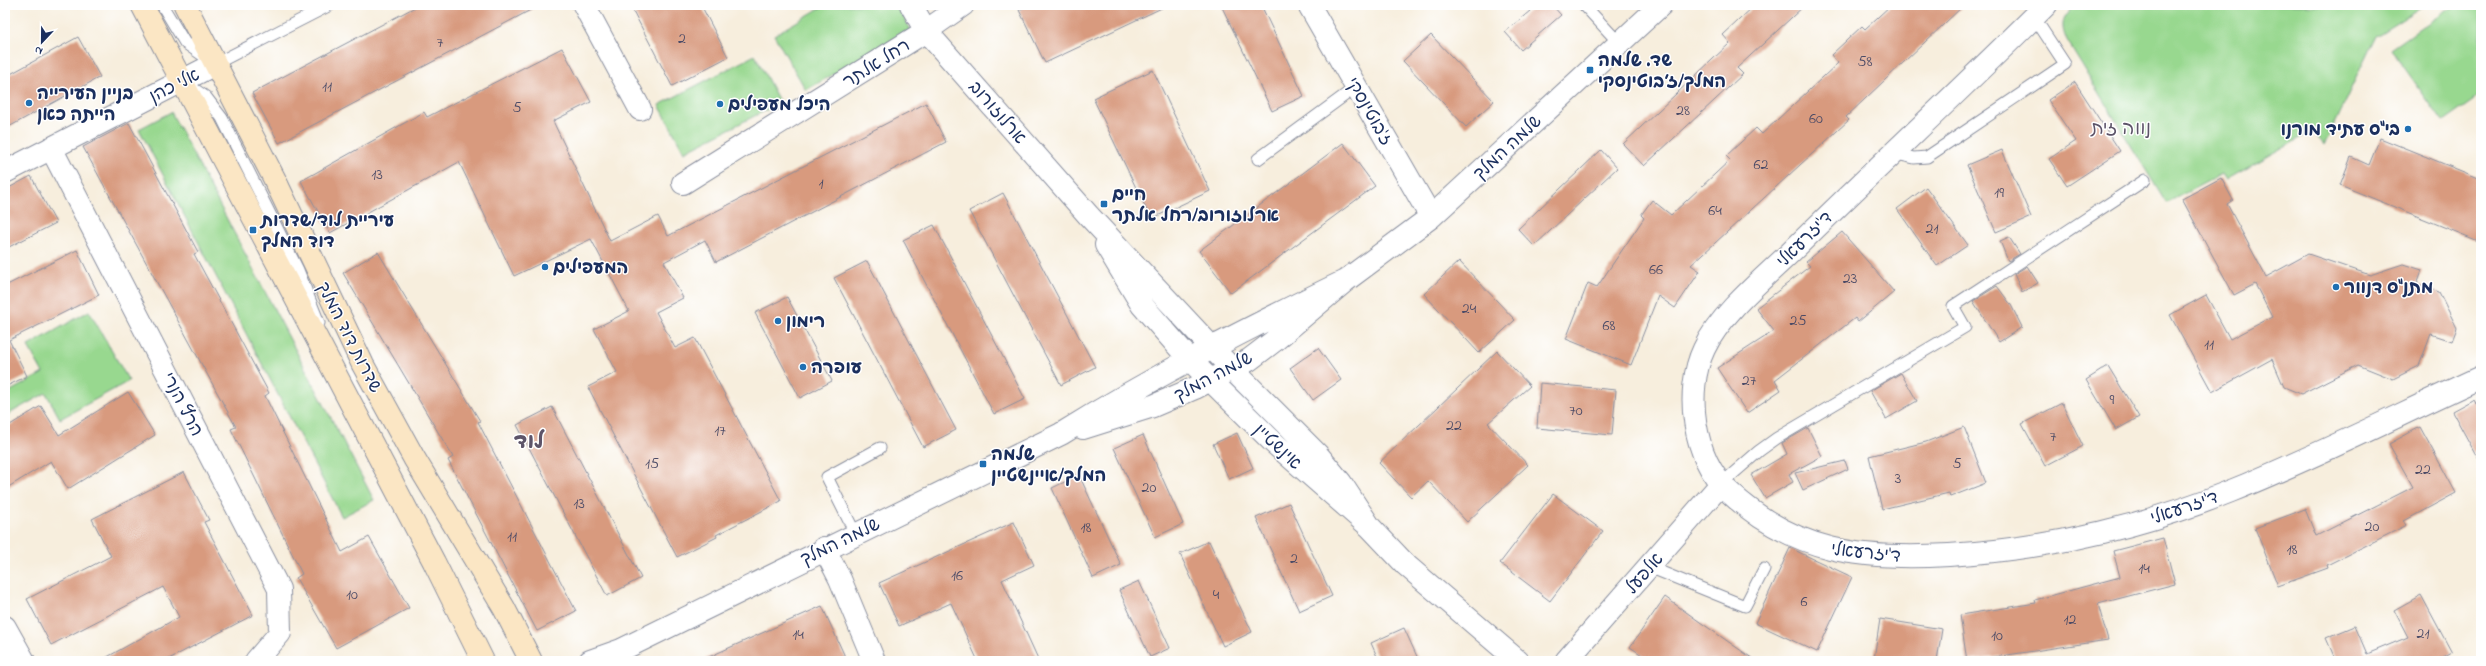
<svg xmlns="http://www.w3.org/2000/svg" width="2486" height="666" font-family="'Indie Flower','Playpen Sans Hebrew',sans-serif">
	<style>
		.green { fill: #98d88f; stroke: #5a8476 }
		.building { fill: #d89a7e }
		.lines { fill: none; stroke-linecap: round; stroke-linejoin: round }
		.service-casing { stroke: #898e9e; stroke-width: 13 }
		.minor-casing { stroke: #898e9e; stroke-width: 24 }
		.tertiary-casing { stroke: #898e9e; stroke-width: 24 }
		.secondary-casing { stroke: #898e9e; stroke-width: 24 }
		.service { stroke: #fff; stroke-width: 11 }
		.minor { stroke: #fff; stroke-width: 22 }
		.tertiary { stroke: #fff; stroke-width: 22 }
		.secondary { stroke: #fbe6c4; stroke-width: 22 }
		.poi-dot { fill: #1f6fb2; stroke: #fff; stroke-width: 1.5 }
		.labels { text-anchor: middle; stroke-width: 3; stroke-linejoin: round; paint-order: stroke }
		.number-label { font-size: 16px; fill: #4a4a66 }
		.poi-label { font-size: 18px; font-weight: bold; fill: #1b2f5e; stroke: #fff; text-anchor: start }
		.street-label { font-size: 18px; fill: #1b2f5e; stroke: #fff }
		.neighbourhood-label { font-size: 19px; fill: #5d5469; stroke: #fff }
		.district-label { font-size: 22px; font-weight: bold; fill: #5d5469; stroke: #fff }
	</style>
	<rect width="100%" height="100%" fill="#fff"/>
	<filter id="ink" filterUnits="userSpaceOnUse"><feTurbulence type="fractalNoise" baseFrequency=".025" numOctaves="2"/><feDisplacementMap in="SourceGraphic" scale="8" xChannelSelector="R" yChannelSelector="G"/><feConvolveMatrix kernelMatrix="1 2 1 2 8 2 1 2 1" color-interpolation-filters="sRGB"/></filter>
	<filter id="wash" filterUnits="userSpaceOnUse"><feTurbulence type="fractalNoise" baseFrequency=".012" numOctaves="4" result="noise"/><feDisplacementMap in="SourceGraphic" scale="16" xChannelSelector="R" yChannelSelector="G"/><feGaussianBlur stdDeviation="0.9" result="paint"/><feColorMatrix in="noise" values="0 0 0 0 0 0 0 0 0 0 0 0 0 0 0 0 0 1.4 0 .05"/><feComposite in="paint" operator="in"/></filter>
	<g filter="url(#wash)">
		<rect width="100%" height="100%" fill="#f7eedd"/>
		<path class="green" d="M825,5H897L911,30L806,90L774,35Z
			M2074,5H2425L2376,36L2324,145L2313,131L2226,180L2222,174L2166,203L2067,41C2060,25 2062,18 2074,5Z
			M2454,5H2477L2481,11V95L2443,122L2391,49Z
			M755,55L780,103L684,152L659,105Z
			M171,112L374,500L342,517L139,129Z
			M89,311L129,381L60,419L46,393L5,416V394L43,373L28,346Z"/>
		<g id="blocks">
			<path class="building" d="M419,5H540L279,143L252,93Z
				M630,5H701L728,57L672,86Z
				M1029,5H1168L1045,63L1019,10Z
				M1221,5H1261L1304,96L1272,111Z
				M1537,5H1552L1561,15L1521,50L1505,32Z
				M1755,5H1805L1737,68L1743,74L1644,166L1623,144L1730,43L1723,35Z
				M1891,5H1964L1846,117L1849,120L1691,265L1700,271L1675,308L1658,296L1631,365L1566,339L1588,283L1597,287L1644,218L1641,215L1652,200L1671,215L1730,160L1726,156L1756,128L1762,134L1838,63L1831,55L1862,26L1865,29Z
				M1431,35L1494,101L1466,127L1403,61Z
				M78,37L100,77L5,129V77Z
				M562,48L591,102L553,121L610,241L658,216L668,236L926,103L946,142L716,262L705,240L664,262L683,298L656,312L675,348L695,338L781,501L716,535L717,537L677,557L588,387L617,372L594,329L629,311L591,239L514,276L459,162L330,233L301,181L424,112L427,117Z
				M1153,70L1210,191L1151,219L1093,98Z
				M2075,82L2120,151L2067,186L2049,159L2076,141L2048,100Z
				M129,123L198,252L194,254L269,393L265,396L342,552L369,537L409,608L336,648L296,578L302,574L231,429L236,427L83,147Z
				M2380,138L2481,179V242L2340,185L2351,157L2369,165Z
				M1343,143L1375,186L1231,293L1199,251Z
				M1601,150L1617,168L1534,246L1518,229Z
				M2002,150L2031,217L1996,232L1967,165Z
				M31,176L56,223L5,249V190Z
				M2221,178L2233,200L2227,204L2266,277L2308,254L2370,275L2403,264L2422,270L2417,284L2439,292L2457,328L2452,341L2431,334L2419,366L2393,379L2358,365L2301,394L2284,387L2272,359L2212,392L2170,315L2206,295L2230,339L2272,317L2255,284L2234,295L2182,199Z
				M1926,187L1968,245L1937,266L1897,209Z
				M1003,193L1095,367L1061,385L969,211Z
				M934,225L1025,399L994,414L903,240Z
				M1842,232L1894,292L1858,322L1855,318L1775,380L1781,390L1747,413L1717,368L1774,331L1756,308L1810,266L1806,262Z
				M2009,237L2020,254L2008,261L2000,241Z
				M77,250L99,295L9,340L27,376L5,387V286Z
				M378,252L480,421L478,422L576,611L537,631L448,460L453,457L343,273Z
				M867,261L956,430L923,447L834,278Z
				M1459,261L1515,320L1479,353L1424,294Z
				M2027,266L2038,283L2022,292L2014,274Z
				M1997,286L2011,305L2022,327L1999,342L1973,301Z
				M787,297L832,381L800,398L755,313Z
				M1318,348L1341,380L1313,400L1290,368Z
				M1497,351L1530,386L1488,423L1528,465L1467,522L1428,481L1411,497L1379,463Z
				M2108,366L2139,417L2116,430L2086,380Z
				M1901,373L1917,401L1886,419L1870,391Z
				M1540,383L1616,390L1612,435L1537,428Z
				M128,392L155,435L68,489L51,461L5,489V428L41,406L59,435Z
				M2474,399L2481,412V464L2452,411Z
				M2062,403L2083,446L2045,466L2022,424Z
				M552,407L641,578L607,596L517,425Z
				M1964,427L1986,483L1950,497L1949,493L1882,509L1869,456L1926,442Z
				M2420,427L2456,493L2404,521L2407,525L2327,565L2328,568L2278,586L2255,528L2305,509L2316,536L2413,487L2389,444Z
				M1808,428L1822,456L1789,474L1793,482L1765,498L1751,475L1787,454L1782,443Z
				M1237,433L1253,468L1229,479L1213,444Z
				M1143,435L1183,524L1155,537L1114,448Z
				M1845,461L1848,469L1803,490L1795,473Z
				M184,472L209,520L204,522L253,615L165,661H100L179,617L163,587L51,645L27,599L111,556L92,519Z
				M1079,475L1121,565L1093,578L1052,488Z
				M1553,494L1603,531L1550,601L1500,563Z
				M1289,503L1332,596L1299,611L1256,518Z
				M1014,522L1034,565L1002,580L1039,661H978L951,603L899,626L879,583Z
				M2163,538L2175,584L2098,604L2108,640L1967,661L1960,615L2036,603L2035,600L2120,577L2113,551Z
				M1209,541L1252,632L1223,646L1180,554Z
				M1790,548L1852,577L1817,652L1755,623Z
				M1139,581L1170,648L1150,657L1119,590Z
				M2421,595L2452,653L2438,661H2336L2326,638L2355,626L2367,654L2408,637L2394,610Z
				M1665,597L1700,622L1756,661H1651L1630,647Z
				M822,606L847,661H700Z
				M1880,619L1942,629L1937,661L1874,659Z
				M1404,628L1419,661H1379L1371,643Z"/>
		</g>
	</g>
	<g filter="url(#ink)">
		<use href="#blocks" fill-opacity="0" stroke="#898e9e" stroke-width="1"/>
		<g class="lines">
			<defs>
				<path id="service" d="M162,5L185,43L215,64L330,5
					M1584,5L1620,44
					M187,84L206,97L222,118L298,270L319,323
					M1892,153L1914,158L1927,157L2065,64L2034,17
					M1258,159L1356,87
					M1721,484L1759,451L1777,438L1965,327L1953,306L2145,180
					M855,533L827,477L880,448
					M1649,567L1745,606L1764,569"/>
				<path id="minor" d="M584,5L640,109
					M2046,5C1962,89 1875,169 1791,252C1763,279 1720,314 1704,349C1684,391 1693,458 1728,491C1794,553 1862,560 1949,555C2045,549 2142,527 2231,491C2316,457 2398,415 2481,377
					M51,148L279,589L280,633L256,661
					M5,172L215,64
					M683,183L926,31L963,5
					M824,548L840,579L874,661
					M5,627L24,661
					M1566,661L1721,484"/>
				<path id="tertiary" d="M911,5L926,31L1089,216L1232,369L1317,454L1341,483L1370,527
					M1309,5L1431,217
					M1106,245L1142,305L1190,360L1274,443L1370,527L1406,565L1518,661
					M1083,428L1153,406L1195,388L1249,360L1274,341L1345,281L1431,217L1661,5
					M590,661L621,650L1061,434C1152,377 1248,328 1345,281"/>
				<path id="secondary" d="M142,5L434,562L483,661
					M185,5L274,178L363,365L414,458L504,608L531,661"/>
			</defs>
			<use href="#service" class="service-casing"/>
			<use href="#minor" class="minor-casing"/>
			<use href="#tertiary" class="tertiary-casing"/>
			<use href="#secondary" class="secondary-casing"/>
			<use href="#service" class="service"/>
			<use href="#minor" class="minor"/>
			<use href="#tertiary" class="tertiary"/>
			<use href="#secondary" class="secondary"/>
		</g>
	</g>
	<g class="poi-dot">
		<rect x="1586" y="66" width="8" height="8" rx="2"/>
		<circle cx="29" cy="103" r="4"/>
		<circle cx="720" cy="104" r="4"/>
		<circle cx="2408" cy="129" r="4"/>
		<rect x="1100" y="200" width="8" height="8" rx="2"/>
		<rect x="249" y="226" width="8" height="8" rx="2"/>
		<circle cx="545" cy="267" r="4"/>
		<circle cx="2336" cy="287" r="4"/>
		<circle cx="778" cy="321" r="4"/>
		<circle cx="803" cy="367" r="4"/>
		<rect x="979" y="460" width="8" height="8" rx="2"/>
	</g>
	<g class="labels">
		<g class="number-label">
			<text x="682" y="43">2</text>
			<text x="440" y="47">7</text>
			<text x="1865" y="66">58</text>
			<text x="327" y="91">11</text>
			<text x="517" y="112">5</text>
			<text x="1683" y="115">28</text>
			<text x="1816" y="123">60</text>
			<text x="1761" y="169">62</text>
			<text x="377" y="179">13</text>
			<text x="821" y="188">1</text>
			<text x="1999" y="197">19</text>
			<text x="1715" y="215">64</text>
			<text x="1932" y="233">21</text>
			<text x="1656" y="274">66</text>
			<text x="1850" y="283">23</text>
			<text x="1469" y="313">24</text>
			<text x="1798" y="325">25</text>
			<text x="1609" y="330">68</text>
			<text x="2209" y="349">11</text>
			<text x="1749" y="385">27</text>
			<text x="2112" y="404">9</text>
			<text x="1576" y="415">70</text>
			<text x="1454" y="430">22</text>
			<text x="720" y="435">17</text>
			<text x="2053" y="441">7</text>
			<text x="652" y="468">15</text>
			<text x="1957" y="468">5</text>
			<text x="2423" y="474">22</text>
			<text x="1898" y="483">3</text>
			<text x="1149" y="492">20</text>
			<text x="579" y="508">13</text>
			<text x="2372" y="531">20</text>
			<text x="1086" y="532">18</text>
			<text x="512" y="541">11</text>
			<text x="2292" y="554">18</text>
			<text x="1294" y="563">2</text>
			<text x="2144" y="573">14</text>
			<text x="957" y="580">16</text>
			<text x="352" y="599">10</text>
			<text x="1216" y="599">4</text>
			<text x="1804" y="606">6</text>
			<text x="2070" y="624">12</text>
			<text x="2423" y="638">21</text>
			<text x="798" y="639">14</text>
			<text x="1997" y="640">10</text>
		</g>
		<g class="poi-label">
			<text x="1598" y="66">שד. שלמה<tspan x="1598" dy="21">המלך/ז׳בוטינסקי</tspan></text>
			<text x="37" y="99">בניין העירייה<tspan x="37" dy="21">הייתה כאן</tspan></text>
			<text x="728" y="110">היכל מעפילים</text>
			<text x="2400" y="135" text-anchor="end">בי"ס עתיד מורנו</text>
			<text x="1112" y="200">חיים<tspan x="1112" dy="21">ארלוזורוב/רחל אלתר</tspan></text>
			<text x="261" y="226">עיריית לוד/שדרות<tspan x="261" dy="21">דוד המלך</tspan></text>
			<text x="553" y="273">המעפילים</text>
			<text x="2344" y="293">מתנ"ס דנוור</text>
			<text x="786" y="327">רימון</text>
			<text x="811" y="373">עופרה</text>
			<text x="991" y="460">שלמה<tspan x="991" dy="21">המלך/איינשטיין</tspan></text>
		</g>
		<g class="street-label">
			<text transform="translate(876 63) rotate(-32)" y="6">רחל אלתר</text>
			<text transform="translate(174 85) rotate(-27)" y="6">אלי כהן</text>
			<text transform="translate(1370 111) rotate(60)" y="6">ז'בוטינסקי</text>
			<text transform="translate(998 112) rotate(49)" y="6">ארלוזורוב</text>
			<text transform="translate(1507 147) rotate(-43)" y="6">שלמה המלך</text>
			<text transform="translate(1804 239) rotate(-45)" y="6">ד'יזרעאלי</text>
			<text transform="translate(350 337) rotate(63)" y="6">שדרות דוד המלך</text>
			<text transform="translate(1213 376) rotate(-28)" y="6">שלמה המלך</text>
			<text transform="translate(183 404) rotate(63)" y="6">הרץ הנרי</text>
			<text transform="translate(1278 446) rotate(43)" y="6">אינשטיין</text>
			<text transform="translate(2184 507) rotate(-19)" y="6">ד'יזרעאלי</text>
			<text transform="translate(840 541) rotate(-26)" y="6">שלמה המלך</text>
			<text transform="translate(1866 552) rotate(6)" y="6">ד'יזרעאלי</text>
			<text transform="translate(1644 573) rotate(-49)" y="6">אלפעל</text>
		</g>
		<g class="neighbourhood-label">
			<text x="2121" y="134">נווה זית</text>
		</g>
		<g class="district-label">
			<text x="529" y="448">לוד</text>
		</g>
	</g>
	<rect width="2486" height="666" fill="none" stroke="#fff" stroke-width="20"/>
	<g transform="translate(42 42) rotate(202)" stroke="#ffffff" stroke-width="3" paint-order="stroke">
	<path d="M0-3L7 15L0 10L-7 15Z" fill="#1b2f5e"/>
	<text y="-6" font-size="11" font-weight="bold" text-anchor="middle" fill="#1b2f5e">N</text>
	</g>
</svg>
